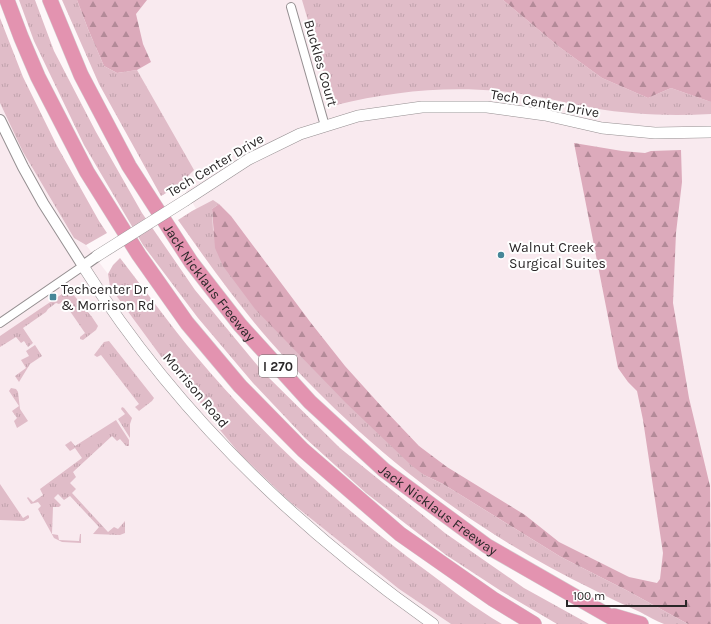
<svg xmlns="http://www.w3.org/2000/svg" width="711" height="624" font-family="Karla,sans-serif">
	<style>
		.built { fill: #f9eaef }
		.grass { fill: url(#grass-tufts) }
		.forest { fill: url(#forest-firs) }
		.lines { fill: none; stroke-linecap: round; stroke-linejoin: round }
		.minor-casing { stroke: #958f91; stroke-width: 10 }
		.tertiary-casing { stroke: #958f91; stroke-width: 12 }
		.secondary-casing { stroke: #958f91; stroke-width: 12 }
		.motorway-casing { stroke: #d4d4d4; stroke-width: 16 }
		.minor { stroke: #fff; stroke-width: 8 }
		.tertiary { stroke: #fff; stroke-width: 10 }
		.secondary { stroke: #fff; stroke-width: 11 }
		.motorway { stroke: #e393b0; stroke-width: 15 }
		.secondary-bridge-casing { stroke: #958f91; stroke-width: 12; stroke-linecap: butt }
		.secondary-bridge { stroke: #fff; stroke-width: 11 }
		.poi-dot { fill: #458698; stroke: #fff; stroke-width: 1.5 }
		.labels { text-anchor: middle; stroke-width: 4; stroke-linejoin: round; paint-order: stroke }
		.shield { fill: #fff; stroke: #6a6868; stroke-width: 1 }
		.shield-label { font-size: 13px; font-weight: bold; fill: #2a2728 }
		.street-label { font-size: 14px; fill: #2a2728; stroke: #fff }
		.poi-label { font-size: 14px; fill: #2a2728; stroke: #fff; text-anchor: start }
	</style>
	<defs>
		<pattern id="grass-tufts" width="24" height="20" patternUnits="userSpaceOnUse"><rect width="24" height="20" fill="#e0bcc8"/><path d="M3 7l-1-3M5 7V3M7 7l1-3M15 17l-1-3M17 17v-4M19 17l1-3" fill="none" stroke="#c0a2ac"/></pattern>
		<pattern id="forest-firs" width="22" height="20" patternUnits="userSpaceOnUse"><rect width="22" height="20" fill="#dcaabb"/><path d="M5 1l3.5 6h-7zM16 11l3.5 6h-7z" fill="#b38a98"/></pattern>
	</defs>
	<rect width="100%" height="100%" fill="#fef7f9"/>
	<path class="built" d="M96,0H711V615L608,578L457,492L219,249L129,92Z
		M0,103L23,152L74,238L86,245L108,274L110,287L212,416L220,430L352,552L399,589L451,624H0Z"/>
	<path class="grass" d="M19,0H35L54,51L96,132L142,213L195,290L262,371L340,448L445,533L524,588L589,624H557L501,591L446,555L366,493L305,438L253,383L198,318L143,245L84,145L34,41Z
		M62,0H77L88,29L104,66L117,73L137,70L194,170L178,186L161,196L99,84Z
		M302,0H503L558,46L602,78L648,98L671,88L711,102V114C672,116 632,115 593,108C562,102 530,94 498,91C443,86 389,92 336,105L334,102H332Z
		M0,18L23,77L57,146L99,221L107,233L86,245L74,238L23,152L0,103Z
		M213,200L219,204L212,209L213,230L424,475L443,484L561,557L626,590L688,624C681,624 671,624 664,624C656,621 648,616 640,612C624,605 608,597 592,589C469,530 359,442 269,340C236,302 207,261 178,220L192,211Z
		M120,258C146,291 170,325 196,356C264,437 343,510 428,572C452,590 476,609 502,624H451L399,589L289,501L240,454L220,430L212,416L165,362L110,287L108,274L113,265Z
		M69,291L72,293L92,317L98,326L96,330L83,340L80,339V337L85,333L63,301L59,304L56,303L48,309L46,312L23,328L33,343L28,347L24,341L21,343L16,337L0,347V336L65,292Z
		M109,341L154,398L152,401L139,411L135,407L139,404L101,355L97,357L94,355L104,342Z
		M35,345L42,356L30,364L19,382L15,376L26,368L21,360L29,356L26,351Z
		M11,388L16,389L18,392L20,409L28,421L17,428L14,421L17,418L12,411L19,406L9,391Z
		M122,407L124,408L132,418L130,424V438L118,419L125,414L121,409Z
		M116,420L129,440V446H126L120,439L117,441L112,436L73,472L76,477L70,483L76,489L72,493L108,532L114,527L118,529L125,521V533L120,535L93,534L99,527L70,496L64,500L58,494L54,498L61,505L59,507H53L52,534L58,535L59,540L79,541L80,534H81V543L62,542L54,538L38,509L41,506L38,502L31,504L27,498L28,497L33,502L43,495L40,489L82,458L75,448L70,451L65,445L71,441L75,446Z
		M0,484L23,518L28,515L29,516V518L24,521L0,520Z"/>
	<path class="forest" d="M77,0H147L136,14L143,44L151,62L137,70L117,73L104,66L88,29Z
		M503,0H711V102L671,88L648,98L602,78L558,46Z
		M574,143L622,151L645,153L651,151L681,150L682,182L676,233L673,303L689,398L710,486L711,624H688L626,590L561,557L443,484L424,475L411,465L346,403L255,309L223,266L215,248L212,209L219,204L231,216L311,323L345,366L382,407L419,446L447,467L525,515L559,542L629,577L657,583L660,579L663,553L643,420L637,391L628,382L618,368Z"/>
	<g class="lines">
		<defs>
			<path id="minor" d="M291,7L325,126
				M0,323L83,266"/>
			<path id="tertiary" d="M0,120L23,167L43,203L83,266L97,256"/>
			<path id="secondary" d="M186,200L249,159L300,134L358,116L422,107H487L545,115L602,128L655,133L711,132
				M83,266C173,409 296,528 433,624"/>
			<g id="motorway">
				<path d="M7,0L21,37L38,77L87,172L139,255L187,323L240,386L303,450L400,534L493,599L534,624"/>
				<path id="s1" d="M50,0L81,75L129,166L191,262L240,325L310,402L384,470L487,546L623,624"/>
				<path d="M614,616L641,624"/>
			</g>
		</defs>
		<use href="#minor" class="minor-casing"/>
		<use href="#tertiary" class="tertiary-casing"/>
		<use href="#secondary" class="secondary-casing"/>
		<use href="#motorway" class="motorway-casing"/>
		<use href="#minor" class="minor"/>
		<use href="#tertiary" class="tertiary"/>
		<use href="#secondary" class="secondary"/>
		<use href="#motorway" class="motorway"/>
		<defs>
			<path id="secondary-bridge" d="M97,256L186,200"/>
		</defs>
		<use href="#secondary-bridge" class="secondary-bridge-casing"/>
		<use href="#secondary-bridge" class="secondary-bridge"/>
	</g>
	<g class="poi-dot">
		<circle cx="501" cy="255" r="4"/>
		<rect x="49" y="293" width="8" height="8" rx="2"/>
	</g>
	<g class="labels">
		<rect class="shield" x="259" y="355" width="38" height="22" rx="3"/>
		<g class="shield-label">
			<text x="278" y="371">I 270</text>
		</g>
		<g class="street-label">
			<text transform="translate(321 63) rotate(74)" y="5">Buckles Court</text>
			<text transform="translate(545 103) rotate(10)" y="5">Tech Center Drive</text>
			<text transform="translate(215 165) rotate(-31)" y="5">Tech Center Drive</text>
			<text dy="5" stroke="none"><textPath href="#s1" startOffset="326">Jack Nicklaus Freeway</textPath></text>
			<text transform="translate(196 390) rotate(50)" y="5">Morrison Road</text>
			<text dy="5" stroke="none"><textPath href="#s1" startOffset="650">Jack Nicklaus Freeway</textPath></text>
		</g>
		<g class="poi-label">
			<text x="509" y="252">Walnut Creek<tspan x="509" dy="16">Surgical Suites</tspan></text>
			<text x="61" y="294">Techcenter Dr<tspan x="61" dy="16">&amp; Morrison Rd</tspan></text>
		</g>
	</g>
	<path d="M567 600v6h119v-6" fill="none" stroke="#2a2728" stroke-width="2"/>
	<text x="573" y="600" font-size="12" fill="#2a2728" stroke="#ffffff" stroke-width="3" paint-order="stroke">100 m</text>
</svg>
